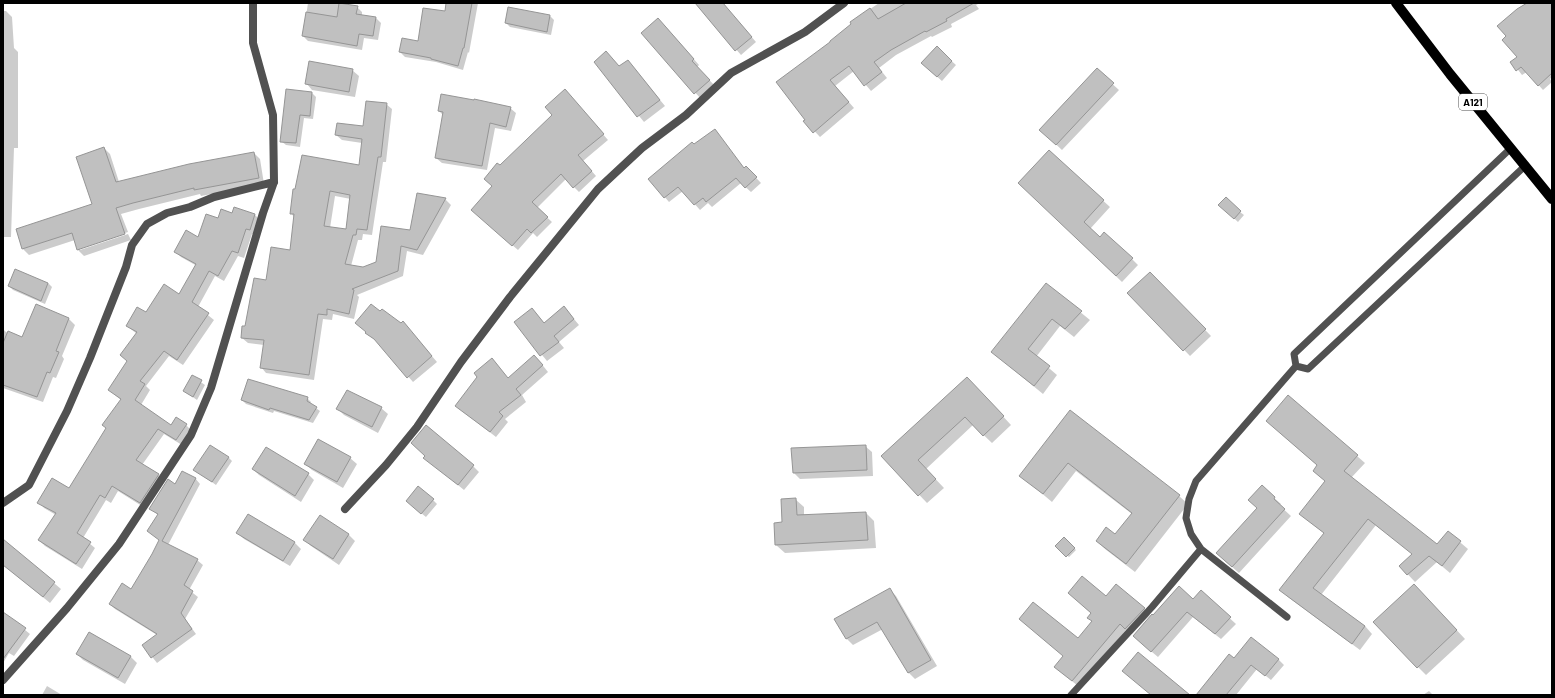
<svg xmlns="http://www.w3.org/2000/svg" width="1555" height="698" font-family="Barlow,sans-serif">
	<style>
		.shadow { fill: #0003; fill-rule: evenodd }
		.building { fill: #c0c0c0; stroke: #959595; fill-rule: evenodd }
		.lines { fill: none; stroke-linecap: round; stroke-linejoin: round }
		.service { stroke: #515151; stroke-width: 7 }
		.minor { stroke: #515151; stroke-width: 8 }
		.primary { stroke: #000; stroke-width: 10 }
		.labels { text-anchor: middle; stroke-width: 3; stroke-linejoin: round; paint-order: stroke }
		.shield { fill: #fff; stroke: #4c4c4c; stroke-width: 1 }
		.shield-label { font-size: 10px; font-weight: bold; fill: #000 }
	</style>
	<rect width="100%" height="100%" fill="#fff"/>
	<path class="shadow" d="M308,3H348L347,5L357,7L362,12V16L376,18L381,23L378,40L364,38L362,50L308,41L303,36Z
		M447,3H478L469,53L468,52L463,70L436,62L405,57L400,52L419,42L446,12Z
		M696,3H722L756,42L741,55Z
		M879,3H980L976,5L979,9L951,24L952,27L932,37L931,36L896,55L879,68L887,78L871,91L854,71L835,86L854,108L820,137L805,121L853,24L851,22Z
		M1527,3H1552V77L1550,79L1552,82L1543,90L1527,72L1522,75L1512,62L1519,57Z
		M3,11H6L12,17L14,48L18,52V148H14L11,237H3Z
		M550,16L554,20L551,35L510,27L506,23Z
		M664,25L699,65L697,67L715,86L701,99L642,33Z
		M937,48L956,65L942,81L926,67Z
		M628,61L665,106L644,122L595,62L620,67Z
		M352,70L359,76L355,97L312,90L306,83Z
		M1097,70L1119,90L1062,150L1047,136Z
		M312,93L316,97L313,119L304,118L300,147L286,145L281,141Z
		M570,96L608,140L583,161L596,176L579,192L566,179L537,208L552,222L537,237L533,233L518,250L477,215L493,186L500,167L553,115Z
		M386,104L392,109L386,162H383L372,235L363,234L362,240H358L351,266L363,268L377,263L445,199L451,205L423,255L407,251L403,276L357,295L359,297L354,319L333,314L332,320L323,319L314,380L266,373L261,367L264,345L248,343L242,338L267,281L291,251L294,217L291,213L360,166L362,143L342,140L336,135L364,128ZM335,196L351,199L346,230L330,228Z
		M510,108L516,113L511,131L495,128L487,170L442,163L436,158L444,116L439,111Z
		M104,148L110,154L119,182L254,153L260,159L264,184L201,196L200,194L139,209L121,214L128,232L80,248V250L128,234L131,240L84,256L78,250L75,240L29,255L23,249L93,205Z
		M1049,151L1110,207L1090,229L1100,238L1132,259L1138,265L1122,282L1020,183Z
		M746,167L761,183L751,192L741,183L712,207L708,203L700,210L683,191L669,202L650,180L745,169Z
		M1224,209L1240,212L1244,215L1238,222Z
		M233,214L255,215L260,220L255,235L252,234L244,258L238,256L224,281L215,276L198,307L214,320L183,365L169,356L146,386L150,390L141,405L171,426L186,425L192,431L182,445L164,434L142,465L158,475L164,480L145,508L118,491L111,503L106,500L83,538L95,548L82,569L45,546L39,540L56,515L44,508L39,502L69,489L107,428L121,400L109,390L128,361L137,334L127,326L179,295L197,266L181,257L175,251L199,238L219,220Z
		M1150,273L1211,336L1190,356L1129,293Z
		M48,283L52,287L45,304L13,290L9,286Z
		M1047,285L1090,320L1074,337L1060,326L1036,357L1057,375L1043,394L992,352Z
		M37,306L69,319L75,325L62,356L64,359L56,378L53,377L43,402L3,388V329L6,332L23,338Z
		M532,309L544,323L569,313L579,325L559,342L564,348L547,361L515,322Z
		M380,313L408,328L437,362L413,382L379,343L366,333Z
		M492,360L508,379L540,362L548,372L522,395L526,402L505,419L508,422L496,437L462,411Z
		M192,376L205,385L197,400L184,391Z
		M975,386L1011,425L992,443L973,425L926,469L944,488L927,503L882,456Z
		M307,398L311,402L310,404L320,411L313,423L274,411L273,413L246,404L242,400Z
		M381,408L388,414L378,433L344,415L338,409Z
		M1070,412L1179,496L1188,504L1135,572L1105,549L1097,541L1115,536L1132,514L1076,471L1052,502L1020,475Z
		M1267,421L1357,456L1365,463L1351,478L1437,546L1448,532L1468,549L1450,573L1437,562L1415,582L1400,566L1413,554L1376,525L1321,595L1365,626L1372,634L1360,650L1288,597L1281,590L1325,534L1300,514L1325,481L1314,471L1318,466Z
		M319,441L350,458L357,464L343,488L312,470L305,464Z
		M865,446L872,452L873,476L800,479L794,473L793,449Z
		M426,456L473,466L479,472L464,490L431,463Z
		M228,457L232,461L216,485L199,473Z
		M253,469L308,474L314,480L301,502L259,475Z
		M195,478L200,484L168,545L197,560L203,565L189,590L198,597L185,619L196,634L157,663L143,645L157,635L115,609L110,604L132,590L160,541L158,515L150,508L176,485Z
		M1262,487L1281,504L1279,505L1291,516L1239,573L1223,559L1258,508Z
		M795,499L804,507V516L866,513L874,521L876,548L785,553L776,545L775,524L783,523Z
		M433,500L437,504L426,517L411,505Z
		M320,516L349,535L355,541L339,565L311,546L305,540Z
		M238,533L294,542L301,549L290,566L244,539Z
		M1064,538L1076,550L1069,557L1057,546Z
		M3,540L61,589L50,603L5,566L3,568Z
		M889,589L896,596L937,666L915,679L909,673L883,629L853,645L847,639L836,619Z
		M1201,592L1236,624L1221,639L1193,617L1158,657L1140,642L1193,600Z
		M1069,593L1106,597L1144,608L1150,615L1132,634L1126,630L1078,686L1062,673L1064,656L1020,619L1078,639L1093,622L1092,614Z
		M1422,593L1465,639L1426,675L1418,667Z
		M3,612L30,634L14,656L9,653L3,663Z
		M89,633L131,657L137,663L125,684L83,660L77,654Z
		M1234,659H1278L1284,665L1271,680L1257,669L1236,695H1197Z
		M47,686L62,695H42Z
		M1429,691L1433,695H1423Z"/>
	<path class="building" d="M339,3L358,6L356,14L376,17L373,36L359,34L357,46L302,36L306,12L337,17Z
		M446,3H472L464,48H463L458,66L431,59V58L399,52L402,38L418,41L423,8L445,11Z
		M695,3H723L752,37L735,51Z
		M906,3H974L946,19L947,21L926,32L925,31L891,50L874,62L882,72L864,86L849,66L830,80L849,102L813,133L803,121L805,120L776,82L830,42V41L851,24L850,22L870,8L878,19Z
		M1527,3H1552V73L1538,86L1521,67L1516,71L1510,62L1517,57L1502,40L1506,36L1497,26L1517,9Z
		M508,7L550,15L547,32L505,23Z
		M658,18L694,59L692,61L710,80L694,94L641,33Z
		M937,46L952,61L937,77L921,63Z
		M606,51L619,66L628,60L660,100L637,117L594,62Z
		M309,61L353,69L349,92L305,84Z
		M1097,68L1114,83L1056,145L1039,130Z
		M286,89L312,92L310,116L300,115L296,143L280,142Z
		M565,89L604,134L578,155L592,171L573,188L561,174L532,202L548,217L531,233L527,229L512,246L471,210L492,186L484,179L497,163L500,165L552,115L545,107Z
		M441,94L474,100V99L511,107L506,127L490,123L482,166L435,158L443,112L438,111Z
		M366,101L387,103L381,157H378L367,230L357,229L356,235H353L345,264L363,267L376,262L381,226L410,230L417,193L446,198L417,250L401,246L398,271L352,289L354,290L349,314L327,309V315L318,314L309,375L260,368L264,340L241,338L242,326H245L254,278L266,280L271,247L290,250L294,214H290L293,189H295L302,155L359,165L362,139L335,135L337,123L363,126ZM330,191L350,195L346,229L324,226Z
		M715,129L744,168L746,166L757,177L745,188L736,178L706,202L703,198L694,205L678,187L664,198L648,179L692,142L694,144Z
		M104,147L116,182L189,164L254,152L259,178L194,190V188L133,203L116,208L125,234L77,250L72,233L22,249L16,229L92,204L76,157Z
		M1049,150L1104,200L1084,222L1100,237L1104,232L1133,258L1116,276L1018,183Z
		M1226,197L1241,211L1234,219L1218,205Z
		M234,207L255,214L250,230L246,229L238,253L232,251L218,276L209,271L192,302L209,313L177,360L164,351L140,381L145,384L135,400L171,425L176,417L187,424L176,440L158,429L136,460L159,474L140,503L112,486L105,498L100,495L77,533L91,542L76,564L38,540L56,513L37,503L52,478L69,488L106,428L102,425L121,399L108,390L127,361L120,355L137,332L126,326L137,307L146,312L164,284L179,294L196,264L174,252L186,230L198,237L206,214L218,218L221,209L232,213Z
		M15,269L48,283L41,301L8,286Z
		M1150,272L1206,329L1183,351L1127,293Z
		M1046,283L1082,311L1065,329L1052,319L1028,349L1050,366L1034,386L991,352Z
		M36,304L69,318L56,351L59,352L50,373L47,372L37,397L3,385V343L8,331L22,337Z
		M371,304L380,311L382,309L401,323L403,321L432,356L407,378L374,339L365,333L366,332L355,323Z
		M564,306L574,319L554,336L559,342L540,356L514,322L532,308L544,323Z
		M534,355L543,365L516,389L521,395L499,412L503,416L490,432L455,406L477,377L474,373L492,358L508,378Z
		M192,375L202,380L193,397L183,391Z
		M967,377L1004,416L983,436L965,417L918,460L936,479L918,496L881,456Z
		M248,379L308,397L307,401L317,407L309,420L270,408L269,410L241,400Z
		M347,390L382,407L372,427L336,409Z
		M1288,395L1358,455L1344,471L1437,544L1448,531L1461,541L1442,566L1429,556L1407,575L1399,566L1412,554L1368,519L1313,588L1365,626L1352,644L1279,590L1324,533L1299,514L1325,481L1313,471L1317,465L1266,421Z
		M1070,410L1180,495L1126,564L1096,541L1106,527L1115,534L1132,513L1068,463L1043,494L1019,476Z
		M426,425L474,465L458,485L423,458L425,456L411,443Z
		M318,439L351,457L337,482L304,464Z
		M210,445L229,457L212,482L193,470Z
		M866,445L867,470L793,473L791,448Z
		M266,447L309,473L295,496L252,469Z
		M182,471L196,478L162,541L198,559L184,585L193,591L181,613L192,629L151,658L142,645L157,634L109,604L122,583L131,589L152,554L159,540L147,531L158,514L149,509L168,479L175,484Z
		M1262,485L1275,497L1274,499L1285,509L1232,567L1216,553L1257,508L1248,500Z
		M418,486L434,499L421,514L406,501Z
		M796,498L797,515L866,512L868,540L775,545L774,523L782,522L781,499Z
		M248,514L295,542L283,561L236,533Z
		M320,515L349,534L333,559L303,540Z
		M1064,537L1075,548L1066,557L1055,546Z
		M3,539L55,582L43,597L3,565Z
		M1082,576L1106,596L1116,584L1145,608L1125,629L1120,624L1072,681L1054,667L1063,656L1019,619L1033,602L1078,638L1092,621L1087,618L1091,613L1068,593Z
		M1414,584L1457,630L1417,668L1373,622Z
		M1179,586L1193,599L1201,590L1231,617L1215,634L1187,612L1151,652L1133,636L1152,614L1153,615Z
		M890,588L931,660L908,673L877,622L846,639L834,619Z
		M3,612L26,628L3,659Z
		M89,632L131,656L118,678L76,654Z
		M1251,637L1279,659L1265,676L1251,665L1226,695H1196L1229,654L1234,658Z
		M1138,652L1190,695H1151L1122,671Z"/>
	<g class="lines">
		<path class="service" d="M1296,366L1294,354L1511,148
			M1296,366L1308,369L1525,166
			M1287,617L1201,549L1191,534L1186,518L1189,499L1196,481L1296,366
			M1071,695L1152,607L1201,549"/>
		<path class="minor" d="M3,503L29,485L67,411L90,358L126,267L132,245L147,224L167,213L190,207L214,197L274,182
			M345,509L386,465L417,427L461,362L510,297L598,189L642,148L686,115L731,73L805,32L844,3
			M3,680L67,608L119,544L191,435L211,388L263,213L274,182L273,115L253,43V3"/>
		<path class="primary" d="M1396,3L1450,74L1552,199"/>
	</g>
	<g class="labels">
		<rect class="shield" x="1459" y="94" width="28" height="16" rx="3"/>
		<g class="shield-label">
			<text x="1473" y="106">A121</text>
		</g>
	</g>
	<rect width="1555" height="698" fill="none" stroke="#000000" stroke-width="8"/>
</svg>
